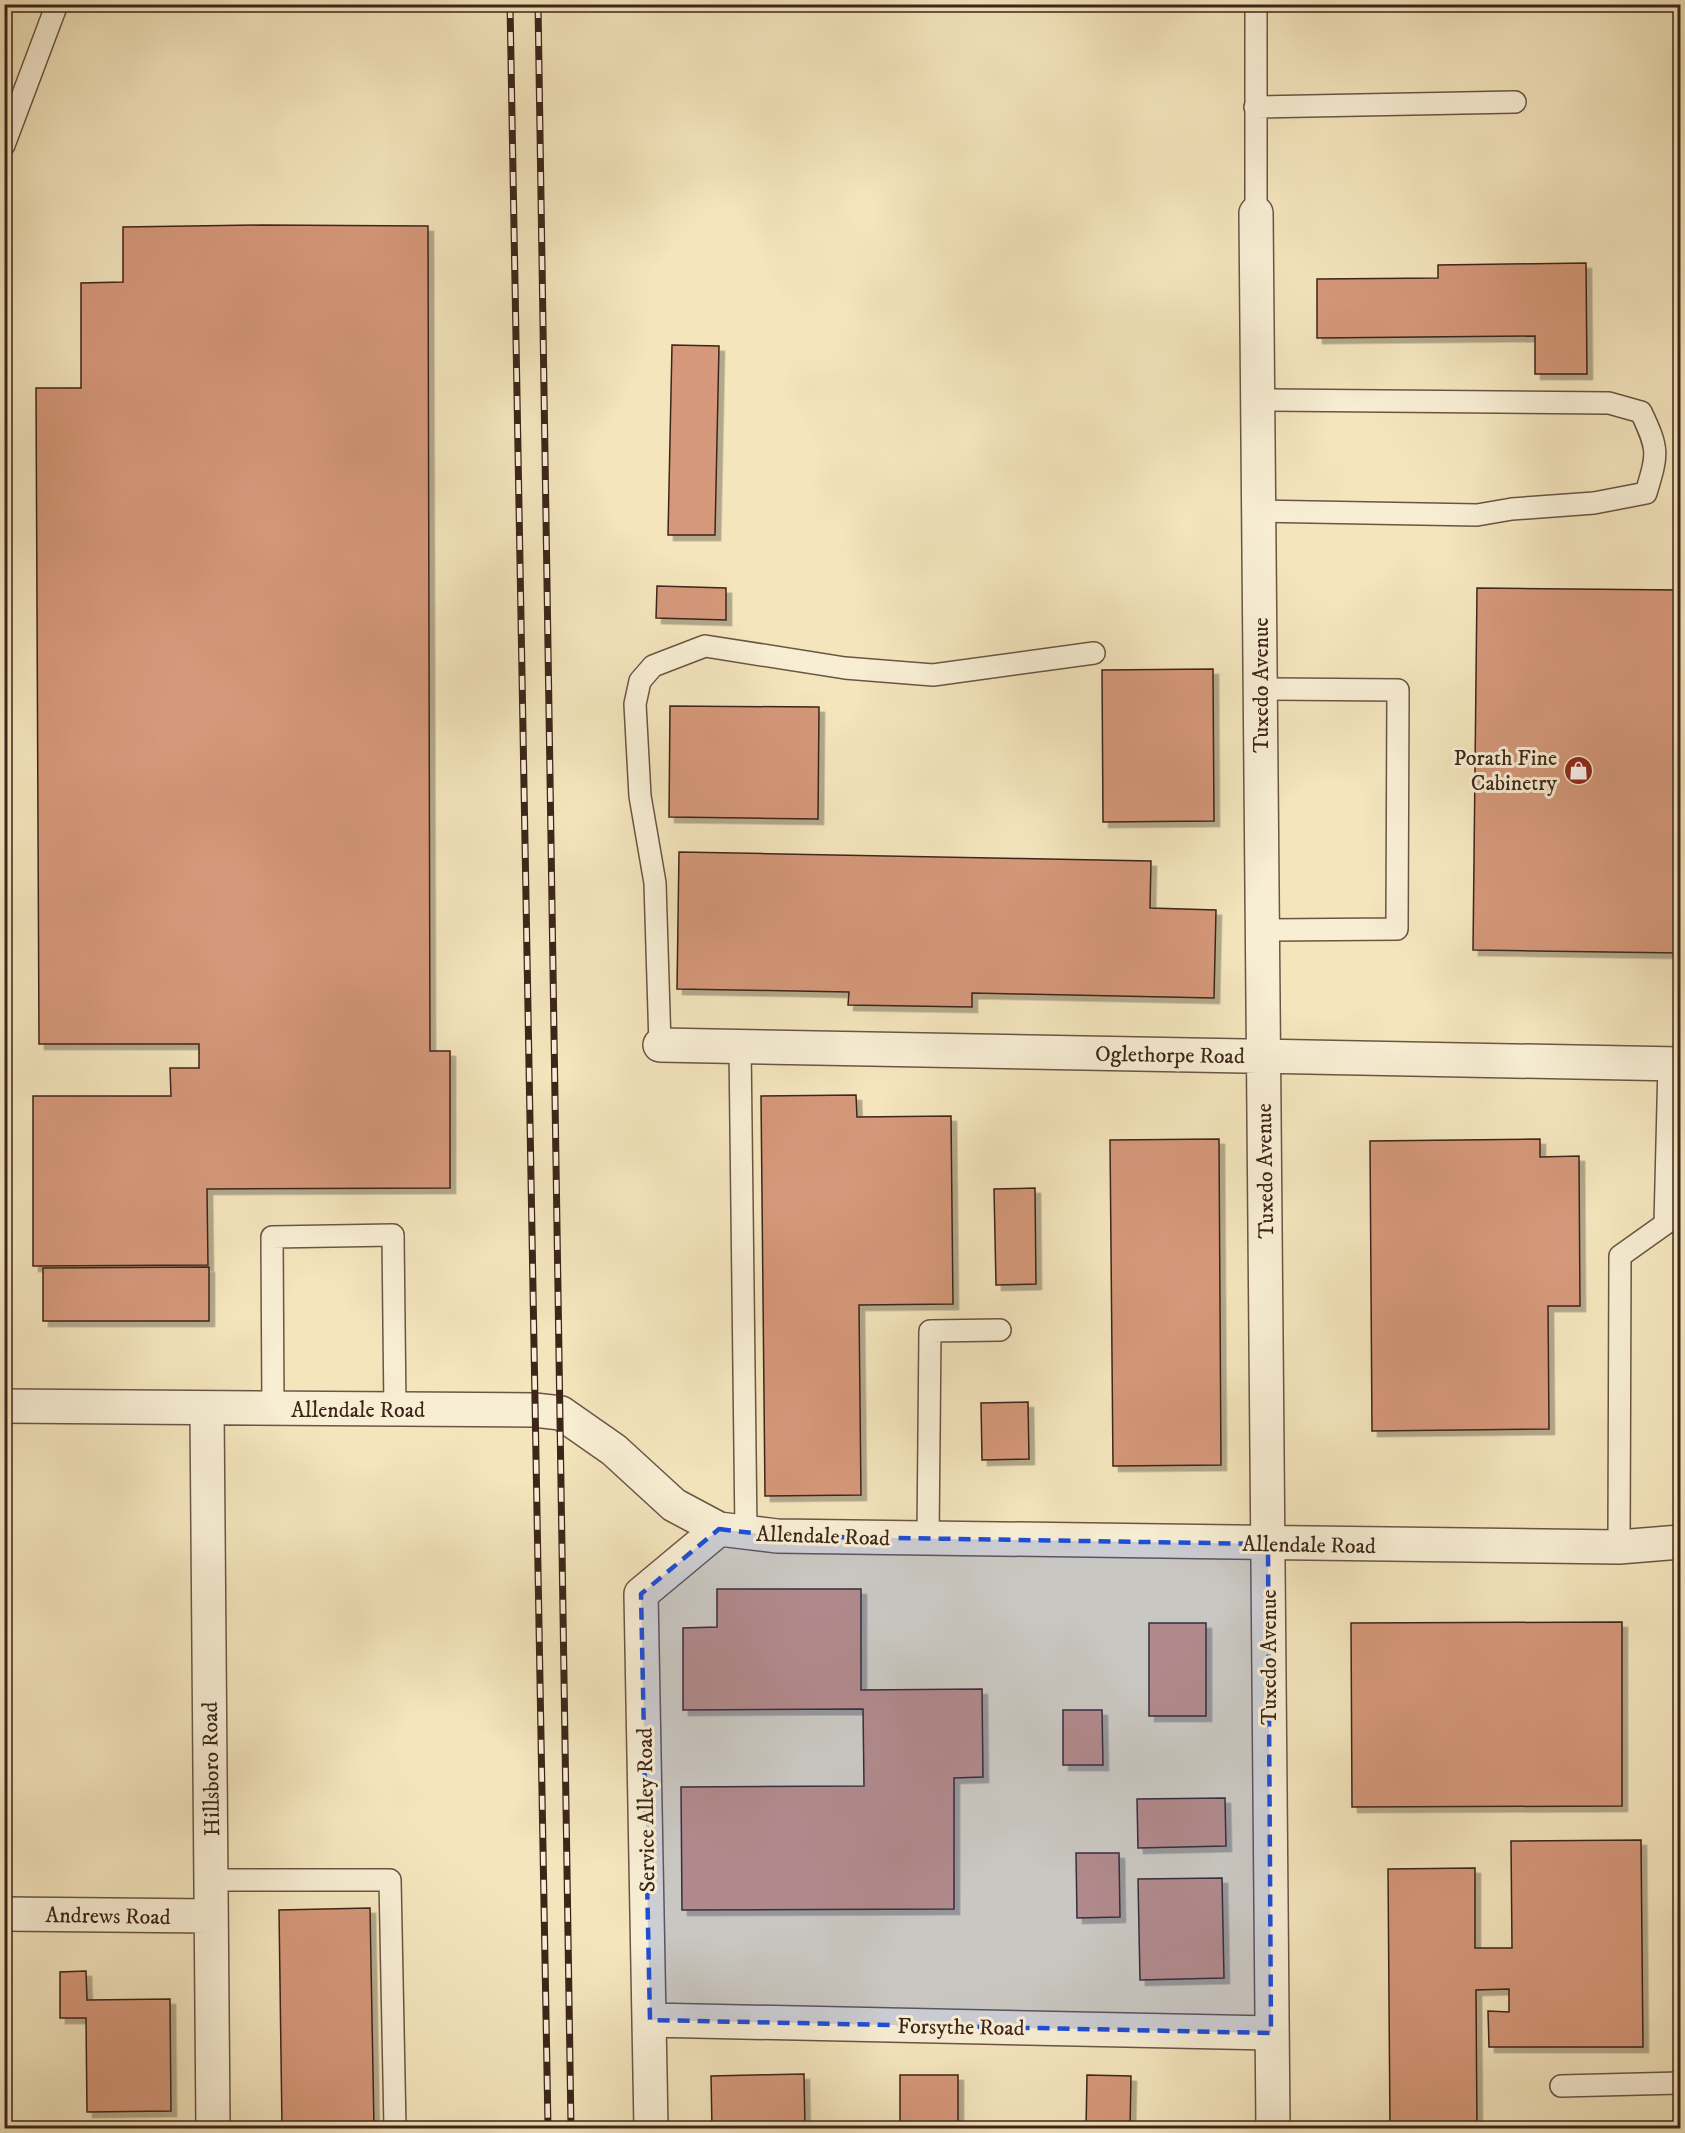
<svg xmlns="http://www.w3.org/2000/svg" width="1685" height="2133" font-family="'IM FELL DW Pica',serif">
	<style>
		.building { fill: #d5987a; stroke: #3d251a; stroke-width: 1.5; filter: url(#shadow) }
		.lines { fill: none; stroke-linecap: round; stroke-linejoin: round }
		.service-casing { stroke: #6b5543; stroke-width: 24 }
		.minor-casing { stroke: #6b5543; stroke-width: 36 }
		.service { stroke: #f8eed4; stroke-width: 21 }
		.minor { stroke: #f8eed4; stroke-width: 33 }
		.rail-casing { stroke: #3d251a; stroke-width: 7 }
		.rail { stroke: #f8eed4; stroke-width: 4.5; stroke-dasharray: 14; stroke-linecap: butt }
		.marked { fill: #1d4ed8; fill-opacity: 0.2; stroke: #1d4ed8; stroke-width: 4.5; stroke-dasharray: 12 8; stroke-linejoin: round }
		.labels { text-anchor: middle; stroke-width: 6; stroke-linejoin: round; paint-order: stroke }
		.street-label { font-size: 22px; fill: #3d251a; stroke: #f8eed4 }
		.poi-label { font-size: 22px; fill: #3d251a; stroke: #f8eed4; text-anchor: end }
	</style>
	<defs>
		<filter id="shadow"><feDropShadow dx="5.5" dy="5.5" stdDeviation="0" flood-color="#0004"/></filter>
	</defs>
	<rect width="100%" height="100%" fill="#f4e5bd"/>
	<filter id="stains"><feTurbulence type="fractalNoise" baseFrequency=".00333" numOctaves="4"/><feColorMatrix values="0 0 0 0 .2 0 0 0 0 .09 0 0 0 0 .02 0 0 0 .5 -.17"/></filter>
	<radialGradient id="worn" r=".72"><stop offset=".6" stop-color="#630" stop-opacity="0"/><stop offset="1" stop-color="#630" stop-opacity=".3"/></radialGradient>
	<path class="building" d="M263,225L428,226L430,1051H450V1188L207,1189L208,1265L33,1266V1096H171L170,1068H199V1044H39L36,388H81V283L123,282V227Z
		M1586,263L1587,374H1535V336L1317,338V279L1438,278V265Z
		M672,345L719,346L715,535H668Z
		M657,586L726,588V620L656,618Z
		M1477,588L1680,590V953L1473,950Z
		M1213,669L1214,821L1103,822L1102,670Z
		M670,706L819,707L818,819L669,817Z
		M679,852L1151,861L1150,908L1216,910L1214,998L972,993V1007L848,1005L849,992L677,989Z
		M856,1095L857,1117L951,1116L953,1304L859,1305L861,1495L765,1496L761,1096Z
		M1219,1139L1221,1465L1113,1466L1110,1140Z
		M1540,1139V1157L1579,1156L1580,1306H1548L1549,1429L1372,1431L1370,1141Z
		M1035,1188L1036,1284L996,1285L994,1189Z
		M209,1267V1321H43V1268Z
		M1028,1402L1029,1459L982,1460L981,1403Z
		M717,1589H861V1690L982,1689L983,1777L954,1778V1909L682,1910L681,1787L864,1786L863,1709L683,1710V1628L717,1627Z
		M1622,1622V1806L1352,1807L1351,1623Z
		M1149,1623H1206V1716H1149Z
		M1063,1710H1102L1103,1765H1063Z
		M1225,1798L1226,1846L1138,1848L1137,1799Z
		M1641,1840L1643,2047H1489L1488,2011L1509,2012V1989L1476,1990L1477,2128H1390L1388,1869L1475,1868V1948H1512L1511,1841Z
		M1076,1853H1119L1120,1917L1077,1918Z
		M1222,1878L1224,1978L1140,1980L1138,1879Z
		M370,1908L374,2128H282L279,1910Z
		M86,1971L87,2000L170,1999L171,2111L87,2112L86,2018H60V1972Z
		M804,2074L805,2128H712L711,2076Z
		M900,2075H958V2128H900Z
		M1087,2075L1131,2076L1130,2128H1086Z"/>
	<g class="lines">
		<defs>
			<path id="service" d="M1256,4V213
				M1255,107L1515,102
				M4,145L57,4
				M1258,400L1609,403L1641,412C1659,450 1658,453 1646,493L1594,503L1512,509L1477,515L1259,511
				M1260,689L1398,690L1397,929L1262,930
				M660,1045L655,883L640,796L635,704L640,681L653,666L705,646L845,668L933,675L1094,653
				M740,1046L746,1532
				M273,1409L272,1237L393,1235L395,1410
				M928,1538L930,1331L1000,1330
				M1619,1547L1620,1256L1665,1224L1669,1064
				M211,1880H390L395,2128
				M1561,2086L1680,2083"/>
			<path id="minor" d="M1256,213L1273,2128
				M660,1045L1680,1064
				M4,1406L534,1410L561,1413L614,1450L674,1505L719,1529L777,1536L1619,1547L1680,1542
				M207,1409L213,2128
				M4,1914L211,1916
				M650,2020L1271,2033
				M651,2128L641,1594L719,1529"/>
		</defs>
		<use href="#service" class="service-casing"/>
		<use href="#minor" class="minor-casing"/>
		<use href="#service" class="service"/>
		<use href="#minor" class="minor"/>
		<defs>
			<path id="rail" d="M510,4L548,2128
				M538,4L571,2128"/>
		</defs>
		<use href="#rail" class="rail-casing"/>
		<use href="#rail" class="rail"/>
	</g>
	<path class="marked" d="M719,1529L777,1536L1268,1544L1271,2033L650,2020L641,1594Z"/>
	<defs>
		<symbol id="shop-disc" viewBox="-11 -11 22 22"><circle r="9.5" fill="#8f2418" stroke="#f8eed4"/><path d="M-5-2.5h2.3a2.7 3.5 0 0 1 5.4 0H5L5.5 6h-11ZM-1.5-2.5h3a1.5 2.3 0 0 0-3 0Z" fill="#fff"/></symbol>
	</defs>
	<g fill-rule="evenodd">
		<use href="#shop-disc" x="1562" y="754" width="33" height="33"/>
	</g>
	<g class="labels">
		<g class="street-label">
			<text transform="translate(1260 685) rotate(-90)" y="8">Tuxedo Avenue</text>
			<text transform="translate(1170 1054) rotate(1)" y="8">Oglethorpe Road</text>
			<text transform="translate(1264 1171) rotate(-91)" y="8">Tuxedo Avenue</text>
			<text x="358" y="1417">Allendale Road</text>
			<text transform="translate(823 1535) rotate(2)" y="8">Allendale Road</text>
			<text transform="translate(1309 1544) rotate(1)" y="8">Allendale Road</text>
			<text transform="translate(1268 1657) rotate(-90)" y="8">Tuxedo Avenue</text>
			<text transform="translate(210 1769) rotate(-91)" y="8">Hillsboro Road</text>
			<text transform="translate(645 1810) rotate(-91)" y="8">Service Alley Road</text>
			<text transform="translate(108 1915) rotate(1)" y="8">Andrews Road</text>
			<text transform="translate(961 2026) rotate(1)" y="8">Forsythe Road</text>
		</g>
		<g class="poi-label">
			<text x="1557" y="765">Porath Fine<tspan x="1557" dy="25">Cabinetry</tspan></text>
		</g>
	</g>
	<rect width="1685" height="2133" fill="none" stroke="#f4e5bd" stroke-width="24"/>
	<rect x="6" y="6" width="1673" height="2121" fill="none" stroke="#3d251a" stroke-width="3"/>
	<rect x="12" y="12" width="1661" height="2109" fill="none" stroke="#3d251a" stroke-width="1.5"/>
	<rect width="100%" height="100%" filter="url(#stains)"/>
	<rect width="100%" height="100%" fill="url(#worn)"/>
</svg>
